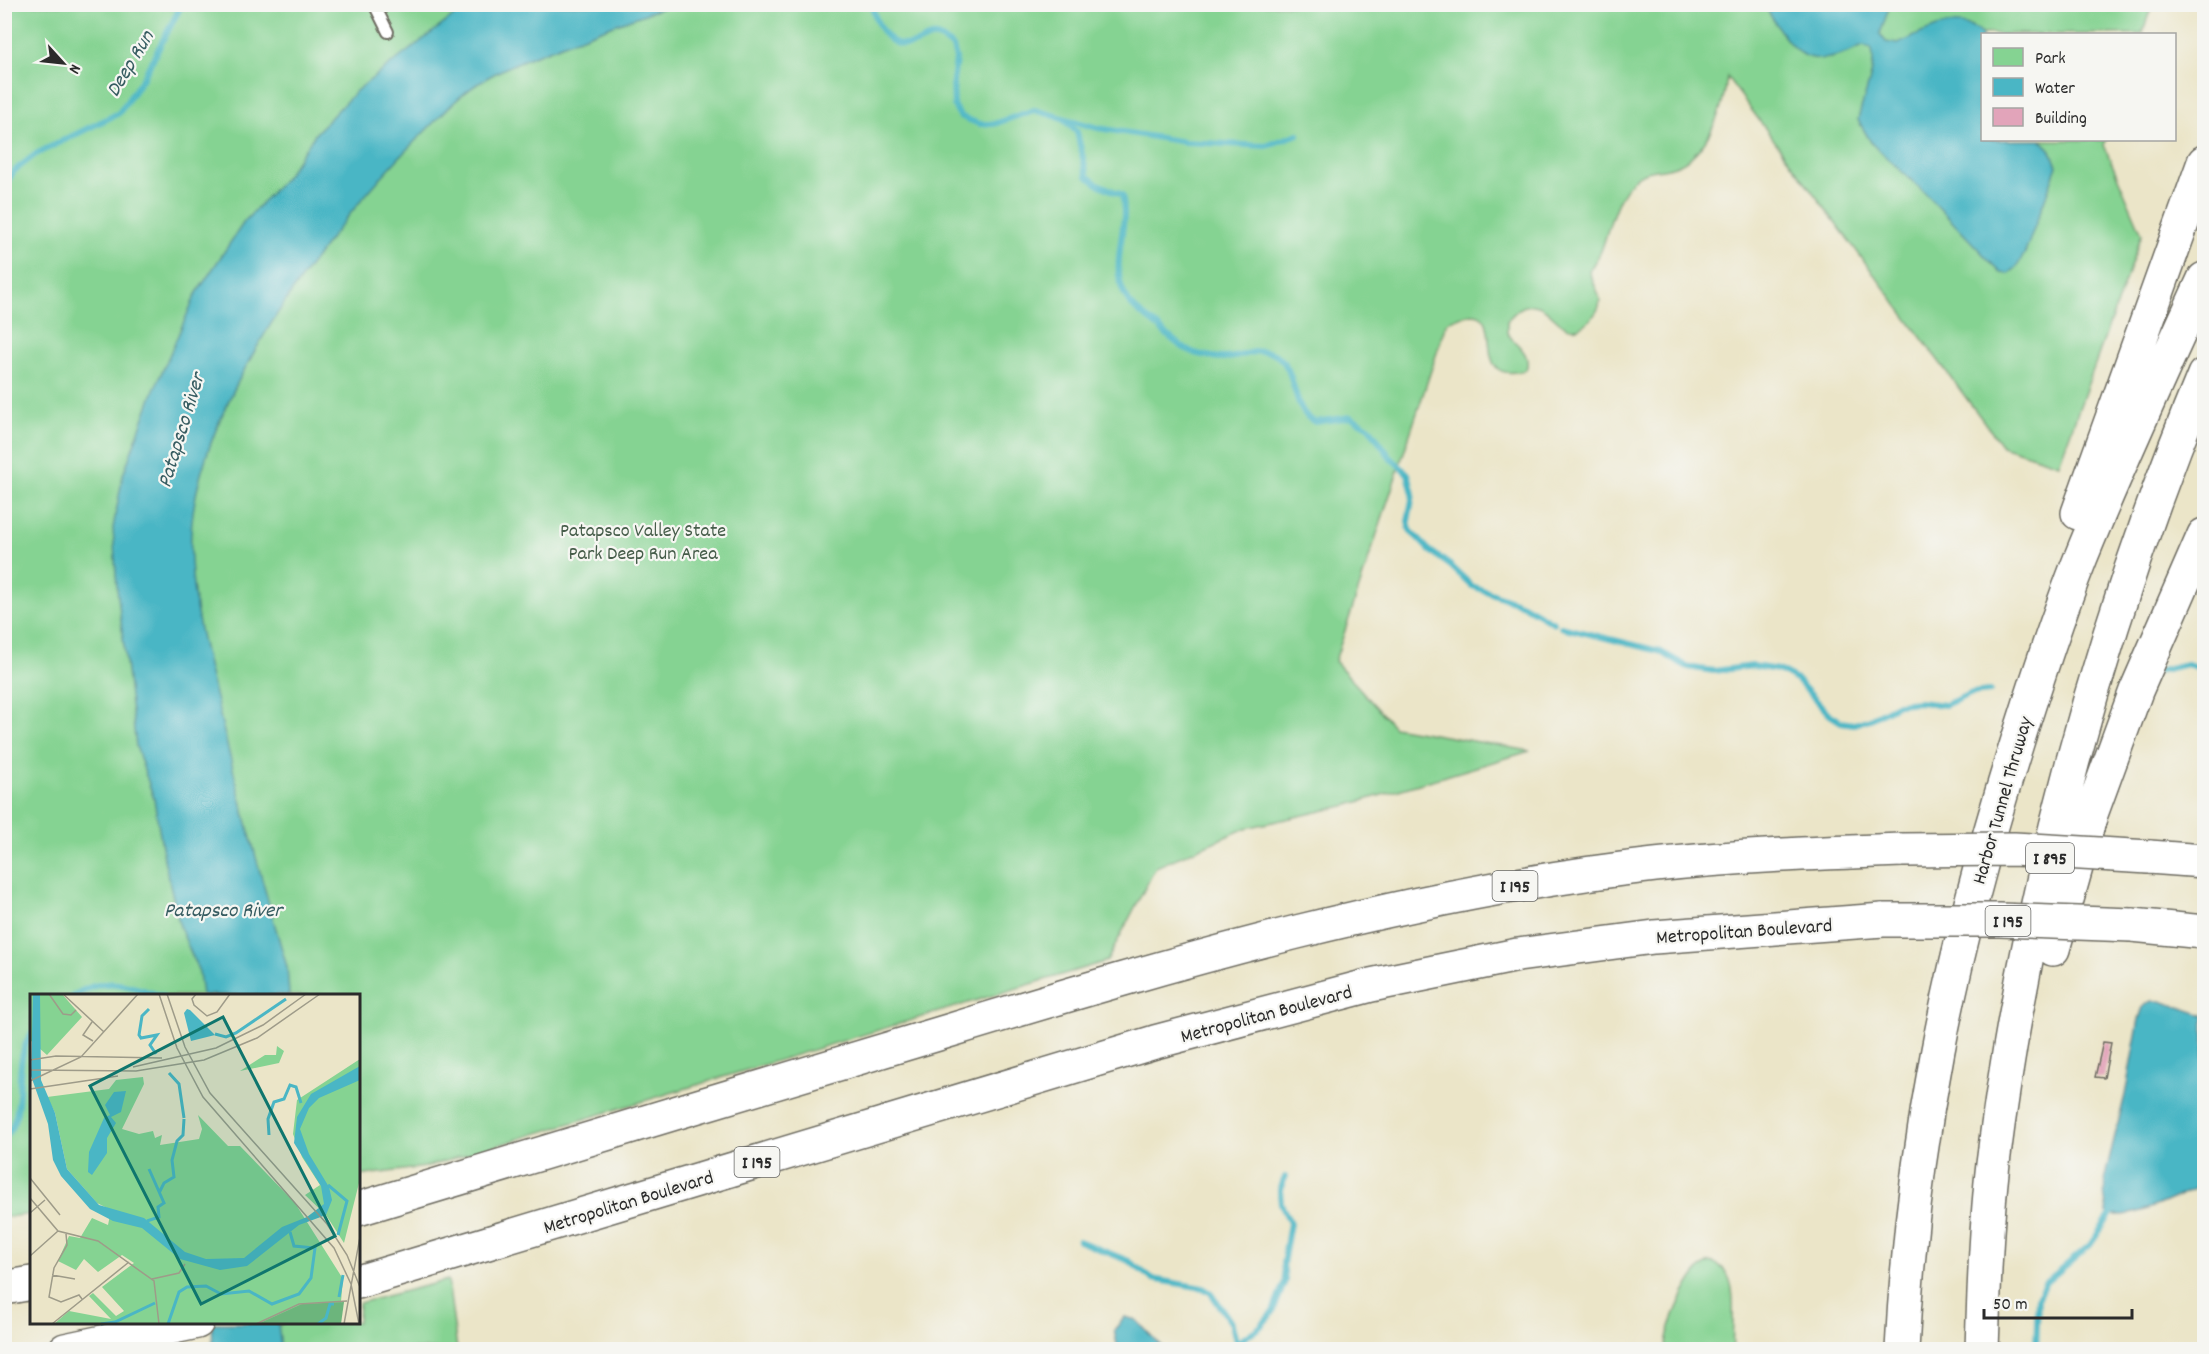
<svg xmlns="http://www.w3.org/2000/svg" width="2209" height="1354" font-family="Dekko,sans-serif">
	<style>
		.green { fill: #85d392; stroke: #587f5e; stroke-width: 1.5 }
		.water { fill: #4ab6c5; stroke: #3a7078; stroke-width: 1.5 }
		.lines { fill: none; stroke-linecap: round; stroke-linejoin: round }
		.stream { stroke: #4ab6c5; stroke-width: 6 }
		.building { fill: #e2a4ba }
		.lane-casing { stroke: #6e6c62; stroke-width: 14 }
		.highway-casing { stroke: #6e6c62; stroke-width: 36 }
		.lane { stroke: #fff; stroke-width: 10 }
		.highway { stroke: #fff; stroke-width: 33 }
		.highway-bridge-casing { stroke: #6e6c62; stroke-width: 36; stroke-linecap: butt }
		.highway-bridge { stroke: #fff; stroke-width: 33 }
		.labels { text-anchor: middle; stroke-width: 4.5; stroke-linejoin: round; paint-order: stroke }
		.shield { fill: #f6f6f2; stroke: #686867; stroke-width: 1.5 }
		.shield-label { font-size: 18px; font-weight: bold; fill: #2b2b2b }
		.park-label { font-size: 20px; fill: #465d4a; stroke: #f6f6f2 }
		.street-label { font-size: 20px; fill: #2b2b2b; stroke: #f6f6f2 }
		.water-label { font-size: 21px; font-style: italic; fill: #365c61; stroke: #f6f6f2 }
		.inset-river { fill: none; stroke: #4ab6c5; stroke-width: 3 }
		.inset-road { fill: none; stroke: #9e9b89; stroke-width: 1.5 }
		.view { fill: #0f766e; fill-opacity: 0.15; stroke: #0f766e; stroke-width: 3 }
		.inset-edge { fill: none; stroke: #2b2b2b; stroke-width: 3 }
	</style>
	<rect width="100%" height="100%" fill="#f6f6f2"/>
	<filter id="ink" filterUnits="userSpaceOnUse"><feTurbulence type="fractalNoise" baseFrequency=".0167" numOctaves="2"/><feDisplacementMap in="SourceGraphic" scale="12" xChannelSelector="R" yChannelSelector="G"/><feConvolveMatrix kernelMatrix="1 2 1 2 8 2 1 2 1" color-interpolation-filters="sRGB"/></filter>
	<filter id="wash" filterUnits="userSpaceOnUse"><feTurbulence type="fractalNoise" baseFrequency=".008" numOctaves="4" result="noise"/><feDisplacementMap in="SourceGraphic" scale="24" xChannelSelector="R" yChannelSelector="G"/><feGaussianBlur stdDeviation="1.35" result="paint"/><feColorMatrix in="noise" values="0 0 0 0 0 0 0 0 0 0 0 0 0 0 0 0 0 1.4 0 .05"/><feComposite in="paint" operator="in"/></filter>
	<g filter="url(#wash)">
		<rect width="100%" height="100%" fill="#ebe5c8"/>
		<path class="green" d="M4,5H2152L2142,34H1982V140H2106L2104,145L2142,234L2059,464L2002,446L1727,77C1724,109 1706,158 1672,167C1658,171 1644,169 1633,180C1614,199 1610,227 1601,251C1598,258 1593,264 1589,271C1595,292 1610,300 1589,321C1564,344 1554,307 1534,305C1521,304 1514,313 1507,321V333C1516,345 1532,353 1526,370C1468,387 1505,316 1474,314C1464,314 1456,319 1447,322L1335,661L1394,727L1530,751L1348,805L1246,828L1156,867L1107,961L426,1167L359,1176L358,996H32L31,1214L5,1217Z
			M1709,1262C1744,1267 1730,1323 1733,1349H1666C1665,1328 1690,1272 1709,1262Z
			M448,1280L457,1349L237,1350L283,1323L358,1322L359,1303Z"/>
		<path class="water" d="M468,5H672C636,16 600,30 564,44C537,55 507,65 482,81C458,95 439,118 419,137C328,228 199,400 191,532C188,593 205,652 219,711C239,797 262,882 287,967L289,995H202L199,972L180,927L164,859L154,799L136,746L117,588L113,528L123,475L152,395L196,294L244,222L285,178L316,133L356,91Z
			M1764,5H1890L1880,34L1886,42L1898,44C1923,33 1959,10 1982,35V140H2041L2050,149L2057,166L2025,253L2016,268L2008,274L2001,273L1923,191L1872,144L1858,120C1862,100 1879,64 1871,48L1863,46C1805,74 1794,54 1764,5Z
			M2151,1001H2161L2204,1015V1185C2181,1193 2128,1225 2107,1212L2104,1193L2106,1172L2125,1095L2139,1019L2143,1007Z
			M1125,1317L1136,1320L1164,1349H1118L1114,1330Z
			M212,1323H278L281,1349H213Z"/>
		<g class="lines">
			<path class="stream" d="M872,4C875,21 885,45 906,45C928,45 927,25 953,47L956,59L953,81L954,106L960,116L979,124H994L1034,110L1098,128L1185,142L1266,146L1298,134
				M1063,119L1077,132L1087,176L1096,183L1122,195C1131,230 1105,268 1129,302C1136,312 1148,318 1157,326C1167,335 1184,351 1198,354C1206,356 1216,358 1225,358C1242,358 1257,346 1274,354C1299,366 1289,410 1315,422L1351,417L1369,427L1390,457L1408,474L1413,494L1408,521L1410,530L1429,550L1451,566L1472,586L1523,605L1554,623
				M4,186L14,171L36,154L119,113L143,78L182,4
				M1561,627L1659,651L1688,667L1700,669L1714,671L1753,666L1778,670L1797,680L1830,715L1841,722L1854,724L1870,719L1898,704L1919,702L1945,705L1972,693L1990,691
				M2157,671L2187,664L2204,669
				M73,996C108,974 127,986 162,996
				M4,1138C30,1111 10,1062 32,1033
				M1079,1241L1129,1261L1152,1279L1203,1288L1211,1293L1232,1324L1238,1350
				M1238,1342L1260,1327L1273,1312L1285,1281L1283,1264L1290,1223L1281,1204L1280,1190L1285,1177
				M2036,1350L2038,1297L2045,1283L2090,1245L2111,1214"/>
		</g>
		<g id="blocks">
			<path class="building" d="M2103,1042L2111,1043L2104,1078L2095,1077Z"/>
		</g>
	</g>
	<g filter="url(#ink)">
		<use href="#blocks" fill-opacity="0" stroke="#6e6c62" stroke-width="1.5"/>
		<g class="lines">
			<defs>
				<path id="lane" d="M374,4L388,32"/>
				<path id="highway" d="M2078,513L2204,162
					M2149,857L2204,861
					M2132,925L2204,932
					M2053,949L2091,814L2136,691L2204,535
					M358,1209C555,1149 751,1090 948,1031C1179,961 1413,892 1655,865C1737,856 1819,853 1902,850
					M358,1282L1155,1042L1371,985L1518,955L1654,937L1883,920
					M4,1288L32,1283
					M65,1350L197,1322
					M1902,1350C1912,1144 1951,955 2012,759C2033,691 2055,623 2081,557C2119,463 2162,371 2204,279
					M1982,1350C1984,1288 1986,1225 1993,1163C2026,899 2102,620 2204,375"/>
			</defs>
			<use href="#lane" class="lane-casing"/>
			<use href="#highway" class="highway-casing"/>
			<use href="#lane" class="lane"/>
			<use href="#highway" class="highway"/>
			<defs>
				<path id="highway-bridge" d="M1902,850L2014,849L2149,857
					M1883,920H2000L2132,925"/>
			</defs>
			<use href="#highway-bridge" class="highway-bridge-casing"/>
			<use href="#highway-bridge" class="highway-bridge"/>
		</g>
	</g>
	<g class="labels">
		<g class="shield">
			<rect x="2026" y="843" width="48" height="30" rx="4.5"/>
			<rect x="1492.5" y="871" width="45" height="30" rx="4.5"/>
			<rect x="1985.5" y="906" width="45" height="30" rx="4.5"/>
			<rect x="734.5" y="1147" width="45" height="30" rx="4.5"/>
		</g>
		<g class="shield-label">
			<text x="2050" y="864">I 895</text>
			<text x="1515" y="892">I 195</text>
			<text x="2008" y="927">I 195</text>
			<text x="757" y="1168">I 195</text>
		</g>
		<g class="park-label">
			<text x="643" y="536">Patapsco Valley State<tspan x="643" dy="23">Park Deep Run Area</tspan></text>
		</g>
		<g class="street-label">
			<text transform="translate(2001 800) rotate(-74)" y="7">Harbor Tunnel Thruway</text>
			<text transform="translate(1744 930) rotate(-4)" y="7">Metropolitan Boulevard</text>
			<text transform="translate(1266 1013) rotate(-15)" y="7">Metropolitan Boulevard</text>
			<text transform="translate(628 1201) rotate(-17)" y="7">Metropolitan Boulevard</text>
		</g>
		<g class="water-label">
			<text transform="translate(129 63) rotate(-59)" y="7">Deep Run</text>
			<text transform="translate(180 430) rotate(-73)" y="7">Patapsco River</text>
			<text x="223" y="916">Patapsco River</text>
		</g>
	</g>
	<g transform="translate(30 994)">
		<rect width="330" height="330" fill="#ebe5c8"/>
		<path d="M0,0H32L52,23L17,61L0,46ZM247,52L254,57L249,69L210,77L235,61H246ZM330,65V185L314,249L296,221L275,201L290,191L272,163L263,140L267,106ZM113,83L114,90L92,135L109,140L123,137L125,144L132,141L130,151L169,145L172,135L168,121L198,152H210L265,209L313,285L309,330H24L39,317L81,325L59,302L63,299L86,322L94,317L72,293L104,269L92,261L68,278L54,265L46,276L28,267L39,242L50,244L62,224L78,231L81,216L67,209L37,175L25,119L17,103L79,95L86,86Z" fill="#85d392"/>
		<path d="M314,308L311,330H228L272,310Z" fill="#6cb57c"/>
		<path d="M3,0H10L11,86L25,119L37,175L69,211L114,224L155,258L176,265L214,264L252,233L277,223L294,210L291,192L264,149L267,123L281,100L330,72V86L289,104L279,114L270,135L279,160L299,193L302,206L296,221L269,231L217,272L190,276L150,265L112,234L83,227L60,215L31,182L23,166L18,130L1,82ZM157,15L160,16L185,41L161,47L154,19ZM96,97L91,118L81,123L86,129L77,144V159L62,181L58,178L59,158L74,124L80,121L75,111L84,98Z" fill="#4ab6c5"/>
		<path class="inset-river" d="M119,15L112,22L109,41L111,44L127,41L120,51L126,60M185,40L196,43L206,39L256,5M139,79L149,90L154,124M239,141L238,125L244,108L254,105L260,91L266,93L271,109M298,191L317,207L308,241M129,199L134,189L144,183L142,166L147,147L153,141L154,125M117,227L129,223L128,213L134,209L119,175M309,303L313,281M71,330L85,328L125,309M138,330L149,298L157,293L176,292L191,300L219,297L242,310L269,300L281,284L285,254L264,252L260,238M288,330L296,324L300,310H304"/>
		<path class="inset-road" d="M19,0L33,20L41,21L46,16M33,0L74,38M129,0L147,54L173,103L304,254L321,290L329,330M137,0L155,53L180,99L297,230L317,261L330,293M166,0L162,5L164,11L177,22L187,18L200,0M62,28L53,41L63,47M0,66L26,62L132,64M103,73L186,54L233,31L276,0M0,76L106,77L174,66L227,44L290,0M0,87L51,63L108,0M0,95L88,82M0,184L30,221M0,204L28,237L68,247L124,287L129,330M0,219L15,206M36,240L37,251L24,274L19,303L31,308L49,301L52,305M0,262L28,237M22,281L45,285M122,285L149,279L155,270M22,330L99,268M226,330L269,310L317,307M314,330L330,243"/>
		<path class="view" d="M193,23L305,242L171,310L60,92Z"/>
		<rect width="330" height="330" class="inset-edge"/>
	</g>
	<rect width="2209" height="1354" fill="none" stroke="#f6f6f2" stroke-width="24"/>
	<rect x="1981" y="33" width="195" height="108" fill="#f6f6f2" stroke="#a5a5a2" stroke-width="1.5"/>
	<rect x="1993" y="48" width="30" height="18" fill="#85d392" stroke="#a5a5a2" stroke-width="1.5"/>
	<text x="2035" y="63" font-size="18" fill="#2b2b2b">Park</text>
	<rect x="1993" y="78" width="30" height="18" fill="#4ab6c5" stroke="#a5a5a2" stroke-width="1.5"/>
	<text x="2035" y="93" font-size="18" fill="#2b2b2b">Water</text>
	<rect x="1993" y="108" width="30" height="18" fill="#e2a4ba" stroke="#a5a5a2" stroke-width="1.5"/>
	<text x="2035" y="123" font-size="18" fill="#2b2b2b">Building</text>
	<g transform="translate(63 63) rotate(117)" stroke="#f6f6f2" stroke-width="4.5" paint-order="stroke">
	<path d="M0-4.5L10 22L0 15L-10 22Z" fill="#2b2b2b"/>
	<text y="-9" font-size="16" font-weight="bold" text-anchor="middle" fill="#2b2b2b">N</text>
	</g>
	<path d="M1984 1309v9h148v-9" fill="none" stroke="#2b2b2b" stroke-width="3"/>
	<text x="1993" y="1309" font-size="18" fill="#2b2b2b" stroke="#f6f6f2" stroke-width="4.5" paint-order="stroke">50 m</text>
</svg>
